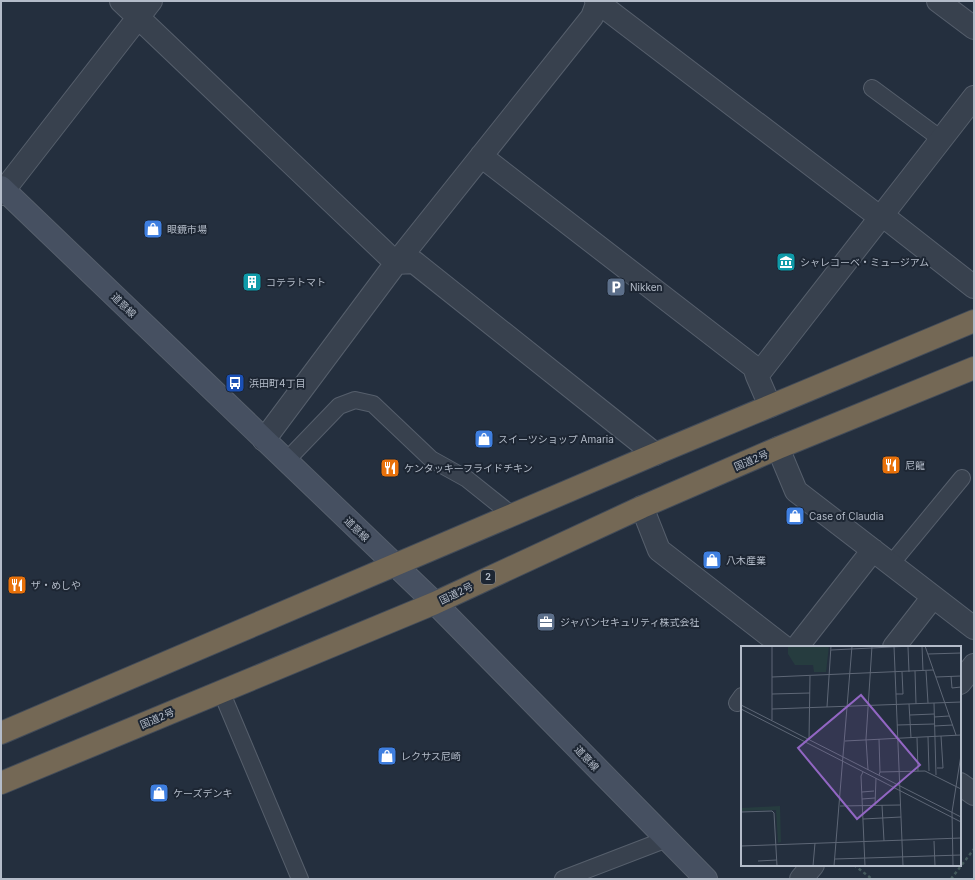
<svg xmlns="http://www.w3.org/2000/svg" width="975" height="880" font-family="Inter,'Noto Sans JP',sans-serif">
	<style>
		.lines { fill: none; stroke-linecap: round; stroke-linejoin: round }
		.lane-casing { stroke: #565f6c; stroke-width: 18 }
		.street-casing { stroke: #565f6c; stroke-width: 24 }
		.secondary-casing { stroke: #565f6c; stroke-width: 24 }
		.highway-casing { stroke: #434c59; stroke-width: 24 }
		.path { stroke: #44595c; stroke-width: 2.5; stroke-dasharray: 3 3; stroke-linecap: butt }
		.lane { stroke: #38414e; stroke-width: 16 }
		.street { stroke: #38414e; stroke-width: 22 }
		.secondary { stroke: #465061; stroke-width: 22 }
		.highway { stroke: #746855; stroke-width: 22 }
		.labels { text-anchor: middle; stroke-width: 4; stroke-linejoin: round; paint-order: stroke }
		.shield { fill: #1d2633; stroke: #878f9c; stroke-width: 1 }
		.shield-label { font-size: 9px; font-weight: bold; fill: #b4bcc9 }
		.poi-label { font-size: 10px; fill: #b4bcc9; stroke: #1d2633; text-anchor: start }
		.street-label { font-size: 10px; fill: #b4bcc9; stroke: #1d2633 }
		.inset-road { fill: none; stroke: #5e6776; stroke-width: 1 }
		.view { fill: #9266c3; fill-opacity: 0.15; stroke: #9266c3; stroke-width: 2 }
		.inset-edge { fill: none; stroke: #b4bcc9; stroke-width: 2 }
	</style>
	<rect width="100%" height="100%" fill="#242f3e"/>
	<g class="lines">
		<defs>
			<path id="lane" d="M872,88L941,139
				M286,461L339,406L355,400L373,404L431,459L467,479L512,515
				M891,564L962,478
				M221,691L300,879
				M737,703L742,696
				M563,879L667,839"/>
			<path id="street" d="M121,1L396,263L414,262L655,454
				M596,1L873,212L882,215L974,287
				M938,1L974,28
				M481,156L754,367L757,376
				M1,194L151,1
				M770,406L757,376L974,97
				M264,440L396,263L592,17L598,1
				M778,448L796,491L974,628
				M642,507L659,550L784,647
				M797,647L873,550
				M894,647L933,597
				M960,683L974,665
				M960,784L974,794
				M801,879L813,865"/>
			<path id="secondary" d="M1,187L435,603L706,879"/>
			<path id="highway" d="M1,733L655,454L974,321
				M1,783L435,603L642,507L778,448L974,368"/>
		</defs>
		<use href="#lane" class="lane-casing"/>
		<use href="#street" class="street-casing"/>
		<use href="#secondary" class="secondary-casing"/>
		<use href="#highway" class="highway-casing"/>
		<path class="path" d="M854,865L872,879
			M951,879L974,849"/>
		<use href="#lane" class="lane"/>
		<use href="#street" class="street"/>
		<use href="#secondary" class="secondary"/>
		<use href="#highway" class="highway"/>
	</g>
	<defs>
		<symbol id="shop-square" viewBox="-11 -11 22 22"><rect x="-9" y="-9" width="18" height="18" rx="4" fill="#3f7fe0" stroke="#1d2633"/><path d="M-5-2.5h2.3a2.7 3.5 0 0 1 5.4 0H5L5.5 6h-11ZM-1.5-2.5h3a1.5 2.3 0 0 0-3 0Z" fill="#fff"/></symbol>
		<symbol id="museum-square" viewBox="-11 -11 22 22"><rect x="-9" y="-9" width="18" height="18" rx="4" fill="#0f9aa8" stroke="#1d2633"/><path d="M0-6L6-3V-2H-6V-3ZM-5-1h2V3h-2ZM-1-1h2V3h-2ZM3-1h2V3H3ZM-6 4H6V6H-6Z" fill="#fff"/></symbol>
		<symbol id="building-square" viewBox="-11 -11 22 22"><rect x="-9" y="-9" width="18" height="18" rx="4" fill="#0f9aa8" stroke="#1d2633"/><path d="M-4-6H4V6H1V3H-1V6H-4ZM-2.5-4.3h1.7v1.8h-1.7ZM.8-4.3h1.7v1.8H.8ZM-2.5-1h1.7V.8h-1.7ZM.8-1h1.7V.8H.8Z" fill="#fff"/></symbol>
		<symbol id="parking-square" viewBox="-11 -11 22 22"><rect x="-9" y="-9" width="18" height="18" rx="4" fill="#5c6f8a" stroke="#1d2633"/><path d="M-3.5-5.5H1a3.5 3.5 0 0 1 0 7H-1V5.5H-3.5ZM-1-3.4V-.6H.8a1.4 1.4 0 0 0 0-2.8Z" fill="#fff"/></symbol>
		<symbol id="bus-square" viewBox="-11 -11 22 22"><rect x="-9" y="-9" width="18" height="18" rx="4" fill="#1a4fb4" stroke="#1d2633"/><path d="M-5-6H5V4H4V6H2V4H-2V6H-4V4H-5ZM-3.5-4V0h7V-4ZM-3.5 1.2v1.5H-2V1.2ZM2 1.2v1.5H3.5V1.2Z" fill="#fff"/></symbol>
		<symbol id="restaurant-square" viewBox="-11 -11 22 22"><rect x="-9" y="-9" width="18" height="18" rx="4" fill="#e8710a" stroke="#1d2633"/><path d="M-5-6h1v4h1v-4h1v4h1v-4h1v5L-1.5 .5V6h-2V.5L-5-1ZM5-6V6H3V1.5H1.5Q1.5-4 5-6Z" fill="#fff"/></symbol>
		<symbol id="office-square" viewBox="-11 -11 22 22"><rect x="-9" y="-9" width="18" height="18" rx="4" fill="#5c6f8a" stroke="#1d2633"/><path d="M-6-3h4V-5.5h4V-3h4V5H-6ZM-1-4.5V-3h2v-1.5ZM-6 0V1H6V0Z" fill="#fff"/></symbol>
	</defs>
	<g fill-rule="evenodd">
		<use href="#shop-square" x="142" y="218" width="22" height="22"/>
		<use href="#museum-square" x="775" y="251" width="22" height="22"/>
		<use href="#building-square" x="241" y="271" width="22" height="22"/>
		<use href="#parking-square" x="605" y="276" width="22" height="22"/>
		<use href="#bus-square" x="224" y="372" width="22" height="22"/>
		<use href="#shop-square" x="473" y="428" width="22" height="22"/>
		<use href="#restaurant-square" x="880" y="454" width="22" height="22"/>
		<use href="#restaurant-square" x="379" y="457" width="22" height="22"/>
		<use href="#shop-square" x="784" y="505" width="22" height="22"/>
		<use href="#shop-square" x="701" y="549" width="22" height="22"/>
		<use href="#restaurant-square" x="6" y="574" width="22" height="22"/>
		<use href="#office-square" x="535" y="611" width="22" height="22"/>
		<use href="#shop-square" x="376" y="745" width="22" height="22"/>
		<use href="#shop-square" x="148" y="782" width="22" height="22"/>
	</g>
	<g class="labels">
		<rect class="shield" x="481" y="570" width="14" height="14" rx="3"/>
		<g class="shield-label">
			<text x="488" y="580">2</text>
		</g>
		<g class="poi-label">
			<text x="167" y="233">眼鏡市場</text>
			<text x="800" y="266">シャレコーベ・ミュージアム</text>
			<text x="266" y="286">コテラトマト</text>
			<text x="630" y="291">Nikken</text>
			<text x="249" y="387">浜田町4丁目</text>
			<text x="498" y="443">スイーツショップ Amaria</text>
			<text x="905" y="469">尼龍</text>
			<text x="404" y="472">ケンタッキーフライドチキン</text>
			<text x="809" y="520">Case of Claudia</text>
			<text x="726" y="564">八木産業</text>
			<text x="31" y="589">ザ・めしや</text>
			<text x="560" y="626">ジャパンセキュリティ株式会社</text>
			<text x="401" y="760">レクサス尼崎</text>
			<text x="173" y="797">ケーズデンキ</text>
		</g>
		<g class="street-label">
			<text transform="translate(124 305) rotate(44)" y="4">道意線</text>
			<text transform="translate(751 460) rotate(-23)" y="4">国道2号</text>
			<text transform="translate(357 529) rotate(44)" y="4">道意線</text>
			<text transform="translate(456 593) rotate(-26)" y="4">国道2号</text>
			<text transform="translate(157 718) rotate(-23)" y="4">国道2号</text>
			<text transform="translate(587 758) rotate(46)" y="4">道意線</text>
		</g>
	</g>
	<g transform="translate(741 646)">
		<rect width="220" height="220" fill="#242f3e"/>
		<path d="M47,0H88L85,26H73L72,19H54L47,8ZM39,160L40,196L37,197L35,164L0,165V162Z" fill="#263c3f"/>
		<path class="inset-road" d="M31,0V74M153,0L162,220M181,0L182,25M184,0L215,89M167,1L168,26M90,4L171,0M187,8L220,7M174,25L175,58M185,25L187,57M210,30L211,42L220,41M31,31L192,24M195,31L220,30M31,48L69,47M155,48H162L161,26M193,57L195,129M168,58L170,92M0,59L220,171M86,61L90,0M0,63L220,176M31,63L220,56M169,69L193,68M193,71L208,70M156,79L193,78M193,80L212,79M187,91L188,125M176,92L177,125M138,93L139,126M68,94L69,30M104,95L220,89M196,122H202L200,90M127,124L125,93L131,0M122,126L120,130L124,220M138,129L139,126L184,125L220,143M121,146L133,145M121,153L134,152M134,159L135,132M141,159L143,195M99,160L159,159M0,166L31,165L33,167L36,220M122,173L160,171M193,195L194,220M0,200L220,192M94,213L220,209M17,215L36,214M72,220L74,197M93,220L111,0M212,220L211,166L220,109"/>
		<path class="view" d="M120,49L179,119L116,173L57,102Z"/>
		<rect width="220" height="220" class="inset-edge"/>
	</g>
	<rect width="975" height="880" fill="none" stroke="#b4bcc9" stroke-width="4"/>
</svg>
